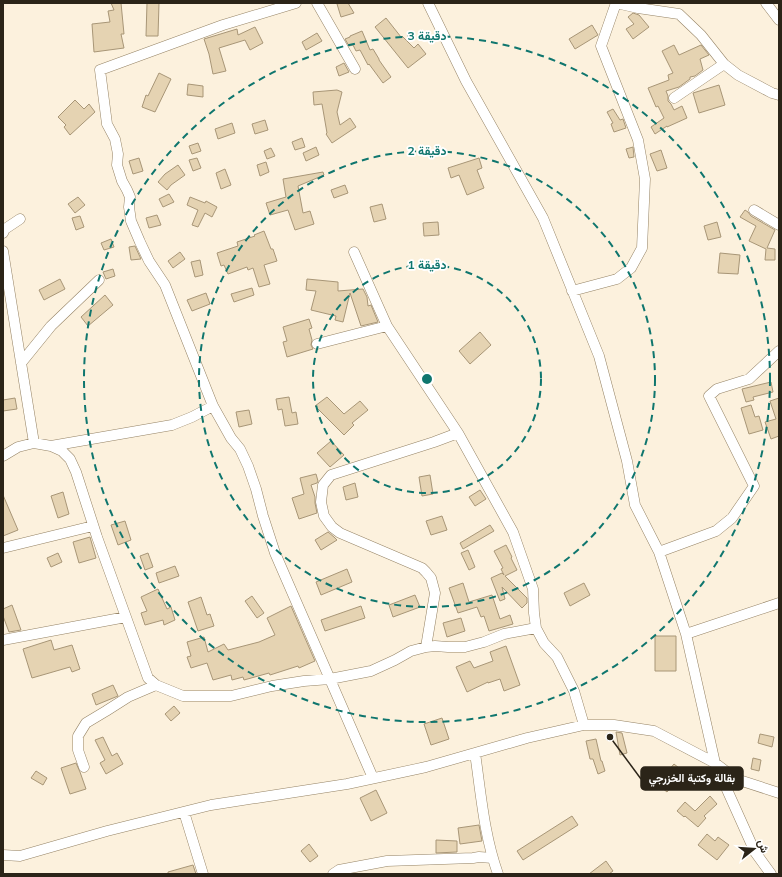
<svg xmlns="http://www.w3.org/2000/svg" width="782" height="877" font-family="Mulish,Vazirmatn,sans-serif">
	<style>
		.building { fill: #e5d3b2; stroke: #a89677 }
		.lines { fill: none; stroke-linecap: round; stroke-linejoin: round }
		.minor-casing { stroke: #958365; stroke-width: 11 }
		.minor { stroke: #fff; stroke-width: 10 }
		.ring { fill: none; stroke: #0f766e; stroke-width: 2; stroke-dasharray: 7 5 }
		.centre { fill: #0f766e; stroke: #fff; stroke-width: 2 }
		.ring-label { font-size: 12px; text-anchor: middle; font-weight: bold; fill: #0f766e; stroke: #fff; stroke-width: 3.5; stroke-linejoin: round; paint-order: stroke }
		.leader { fill: none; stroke: #2b2418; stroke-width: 1.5 }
		.callout-dot { fill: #2b2418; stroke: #fff; stroke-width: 1.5 }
		.callout { fill: #2b2418; stroke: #2b2418; stroke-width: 1.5 }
		.callout-label { font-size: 11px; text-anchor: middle; font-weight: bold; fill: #fff }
	</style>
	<rect width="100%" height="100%" fill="#fcf1dd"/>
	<path class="building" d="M111,3H121L124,34H121L124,48L94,52L92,24L110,22L108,11L114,10Z
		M147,3H159L158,36H146Z
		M341,3H348L354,13L341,17L337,4Z
		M633,13L639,15L649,27L633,39L626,29L634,24L628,17Z
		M386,18L401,37L402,36L414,48L418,44L426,54L408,68L375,27Z
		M592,25L598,35L575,49L569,39Z
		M255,27L263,43L250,50L245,40L219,48L226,71L213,74L209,54L204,39L237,29L238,35Z
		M362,31L370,50L373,49L379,59V60L391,77L383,83L369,64L368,65L360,50L356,51L353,45L349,46L345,39L350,37V36Z
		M317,33L322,41L306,50L302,42Z
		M674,45L679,55L701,45L709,55L700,59L703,70L695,76L690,77V79L679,87L666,91L668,96V101L671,104L674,110L682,106L687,118L667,127V126L655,134L651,127L664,118L658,106L656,107L648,88L669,80L668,75L673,73L662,51Z
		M344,63L349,72L339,76L336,67Z
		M159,73L171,79L155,112L142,107L146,95L148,96Z
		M188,84L203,86V97L187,95Z
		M719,85L725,105L699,113L693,93Z
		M337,90L342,92L337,112L340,125L350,118L356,127L332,143L326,134L327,133L322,104L314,105L313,92Z
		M75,100L84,109L89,104L95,112L70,135L64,127L66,125L58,117Z
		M613,109L620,120L623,119L626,128L614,132L611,124L613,123L607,112Z
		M265,120L268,130L255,134L252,124Z
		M232,123L235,133L218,139L215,129Z
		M302,138L305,147L295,150L292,142Z
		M198,143L201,151L192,154L189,146Z
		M316,147L319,155L306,161L303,153Z
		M633,147L634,157L629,158L626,149Z
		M271,148L275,156L267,159L264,151Z
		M661,150L667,168L657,171L650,154Z
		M139,158L143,171L133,174L129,161Z
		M197,158L201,168L193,171L189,160Z
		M479,158L482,168L477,170L484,188L467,195L459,175L451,178L448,168Z
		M266,162L269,172L260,176L257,165Z
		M178,165L185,175L171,185L167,190L158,182L165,174Z
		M225,169L231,185L221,189L216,173Z
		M323,172L324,175L298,186L303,213L310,211L314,224L295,230L288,210L270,215L266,203L286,197L283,179Z
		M345,185L348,193L334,198L331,190Z
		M169,194L174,202L163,207L159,199Z
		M78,197L85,205L75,213L68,204Z
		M190,197L205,203L206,201L217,207L212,217L205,213L198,227L192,225L198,210L187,205Z
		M382,204L386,219L374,222L370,207Z
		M745,210L748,212L751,216L775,230L767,248L775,249V260H765L766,249L749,241L756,226L740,217Z
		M157,215L161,225L149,228L146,218Z
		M80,216L84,227L76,230L72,218Z
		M438,222L439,235L424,236L423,223Z
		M717,222L721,237L708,240L704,226Z
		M264,231L271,249H273L277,261L264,265L270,284L259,287L253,268L248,270L247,267L228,274L224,265L221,266L217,253L238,246L237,242L255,236L254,235Z
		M111,239L114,247L104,250L101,243Z
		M135,246L141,259L131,260L129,247Z
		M180,252L185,259L173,268L168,261Z
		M720,253L740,255L738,274L718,273Z
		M200,260L203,275L195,277L191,262Z
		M113,269L115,276L106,279L103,272Z
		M60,279L65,289L44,300L39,290Z
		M307,279L338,282V291L363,289L367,297L368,306L371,305L378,322L361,326L350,293L343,322L335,320L336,316L311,310L316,291L306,290Z
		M252,288L254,295L234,302L231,294Z
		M206,293L210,304L192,311L187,300Z
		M105,295L113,305L88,326L81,317Z
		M309,319L312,328L309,329L312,340L311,345L313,349L287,357L283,342L287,341L283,327Z
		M480,332L491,345L470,364L459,351Z
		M771,382L773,392L753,397L754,400L746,402L742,389Z
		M289,397L292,413L296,412L298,424L285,426L282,409L278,410L276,399Z
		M327,397L344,414L360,401L368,410L352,423L354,425L344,435L315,406Z
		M15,398L17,409L3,411V400Z
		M779,398V436L771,439L765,422L776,419L770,401Z
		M751,405L755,417L759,416L763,430L749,434L741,408Z
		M249,410L252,424L239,427L236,412Z
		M331,441L344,455L330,467L317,453Z
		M316,474L318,481L317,483L311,485L315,497V503L317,513L299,519L292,498L304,494L300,478Z
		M430,475L433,494L422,496L419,477Z
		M355,483L358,497L346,500L343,487Z
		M480,490L486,499L475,506L469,497Z
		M63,492L69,514L58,518L51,496Z
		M3,495L18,530L3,536Z
		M442,516L447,530L431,535L426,521Z
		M125,521L131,540L118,545L111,525Z
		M490,525L494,531L463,549L460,543Z
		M328,532L334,537L337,540L321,550L315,540Z
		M90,537L96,558L79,563L73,542Z
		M506,545L512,557L511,558L517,570L505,576L527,598V603L522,608L502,587L505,599L500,601L491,578L502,573L504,575L501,569L503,568L494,551Z
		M468,550L475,567L469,570L461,553Z
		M58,553L62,562L51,567L47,558Z
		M148,553L153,567L145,570L140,556Z
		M175,566L179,576L159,583L156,573Z
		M347,569L352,582L321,595L316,582Z
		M463,583L469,602L492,595L500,619L510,615L513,624L489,631L484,616L481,617L477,607L458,613L449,588Z
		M584,583L590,595L570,606L564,593Z
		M158,589L167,609L171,607L175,620L164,625L163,620L145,625L141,613L147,611L141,597Z
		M415,595L420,607L393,617L389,605Z
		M252,596L264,613L257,618L245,601Z
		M201,597L207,615L210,614L214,626L198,631L188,602Z
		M12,605L21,630L9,632L3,616V609Z
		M291,606L315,661L299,668L298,666L270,675L269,673L244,680L243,677L232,680L231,675L213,680L207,663L191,668L187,657L191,656L187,642L204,637L208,652L224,644L228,650L259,642L275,635L267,618Z
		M361,606L365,618L325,631L321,620Z
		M461,618L465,631L447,637L443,623Z
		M655,636H676V671H655Z
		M51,640L54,650L72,645L80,669L72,672L70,667L32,678L23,649Z
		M506,646L520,685L504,691L500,679L488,683V682L467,692L456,667L470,661L474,668L493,661L490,652Z
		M113,685L118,696L96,705L92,694Z
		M174,706L180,713L171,721L165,714Z
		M442,718L449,739L431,745L424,724Z
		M616,732L622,733L627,753L620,755Z
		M760,734L774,737L772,747L758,743Z
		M103,737L112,756L117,753L123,764L106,774L100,763L105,760L95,740Z
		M596,739L601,761H602L605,771L598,774L593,759H590L586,741Z
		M753,758L761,760L759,771L751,769Z
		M76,763L80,772L86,789L70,794L61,768Z
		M674,764L684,772L667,792L657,784Z
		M36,771L47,778L43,785L31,778Z
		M376,790L387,813L371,821L360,798Z
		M710,796L717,804L704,816L706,818L698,827L685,816L684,817L677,811L685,802L695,811Z
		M572,816L578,825L523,860L517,851Z
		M479,825L482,841L460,844L458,828Z
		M707,834L715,841L718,837L729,845L717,860L698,845Z
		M436,840L457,841V852L436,853Z
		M309,844L318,856L310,862L301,851Z
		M606,861L613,871L609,874H589Z
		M193,865L196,874H168V872Z"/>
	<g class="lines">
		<defs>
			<path id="minor" d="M296,3L223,25L100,70L107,124L115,139L118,154L117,165L122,181L127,190L130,197L129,207L131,221L140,242L149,261L165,285L213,406L231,438L240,449L248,466L256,489L263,516L275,553L373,778
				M317,3L355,69
				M428,3L466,81L543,218L599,356L627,461L635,505L659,552L686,634L715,763L755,852L771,874
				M616,3L638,8L679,14L701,35L724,64L738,75L772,93L779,95
				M766,3L779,20
				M674,98L724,64
				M754,210L779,225
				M3,233L5,229L20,219
				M3,251L34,443
				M354,252L387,326L458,433L513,532L533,589L534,613L536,628L544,643L557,657L574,691L584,725
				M572,291L617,279L631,268L642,248L645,179L638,140L601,46L616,3
				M317,344L387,326
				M21,363L51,326L99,280
				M51,446L172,425L192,417L213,406
				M3,456L18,447L34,443L51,446L62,451L70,459L76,472L97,537L148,678L156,685L183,696H231L272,686L304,681L330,679L371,671L395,660L411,651L426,647L435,646L448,647H465L484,642L504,634L536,628
				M3,548L93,526
				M659,552L716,531L732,518L754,486L709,396L717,389L749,379L779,351
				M686,634L779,603
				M3,640L126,617
				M426,647L435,593L431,578L426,572L422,568L340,533L332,527L324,516L321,502L323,485L331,475L434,442L458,433
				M475,753C481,794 484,835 498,874
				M84,767L78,750V736L86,723L106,711L128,697L156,685
				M184,812L203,874
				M3,855L20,856L107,831L211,805L347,784L426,767L527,738L584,725H614L654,731L715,763L736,779L779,793
				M333,874L339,870L387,861L473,858L479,857L493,858"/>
		</defs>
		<use href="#minor" class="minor-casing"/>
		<use href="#minor" class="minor"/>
	</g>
	<g class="ring">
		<circle cx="427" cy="379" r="114"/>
		<circle cx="427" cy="379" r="228"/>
		<circle cx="427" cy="379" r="343"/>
	</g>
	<circle cx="427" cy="379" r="6" class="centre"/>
	<g class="ring-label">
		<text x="427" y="40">3 دقيقة</text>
		<text x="427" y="155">2 دقيقة</text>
		<text x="427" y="269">1 دقيقة</text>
	</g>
	<path class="leader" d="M610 737L641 779"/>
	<circle class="callout-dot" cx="610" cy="737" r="4"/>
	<rect class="callout" x="641" y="767" width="102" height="23" rx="4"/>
	<g class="callout-label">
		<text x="692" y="782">بقالة وكتبة الخزرجي</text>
	</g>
	<rect width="782" height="877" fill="none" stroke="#2b2418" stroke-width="8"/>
	<g transform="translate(754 849) rotate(73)" stroke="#ffffff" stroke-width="3" paint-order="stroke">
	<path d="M0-3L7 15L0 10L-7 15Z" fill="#2b2418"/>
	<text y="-6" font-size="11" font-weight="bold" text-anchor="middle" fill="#2b2418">ش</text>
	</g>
</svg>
